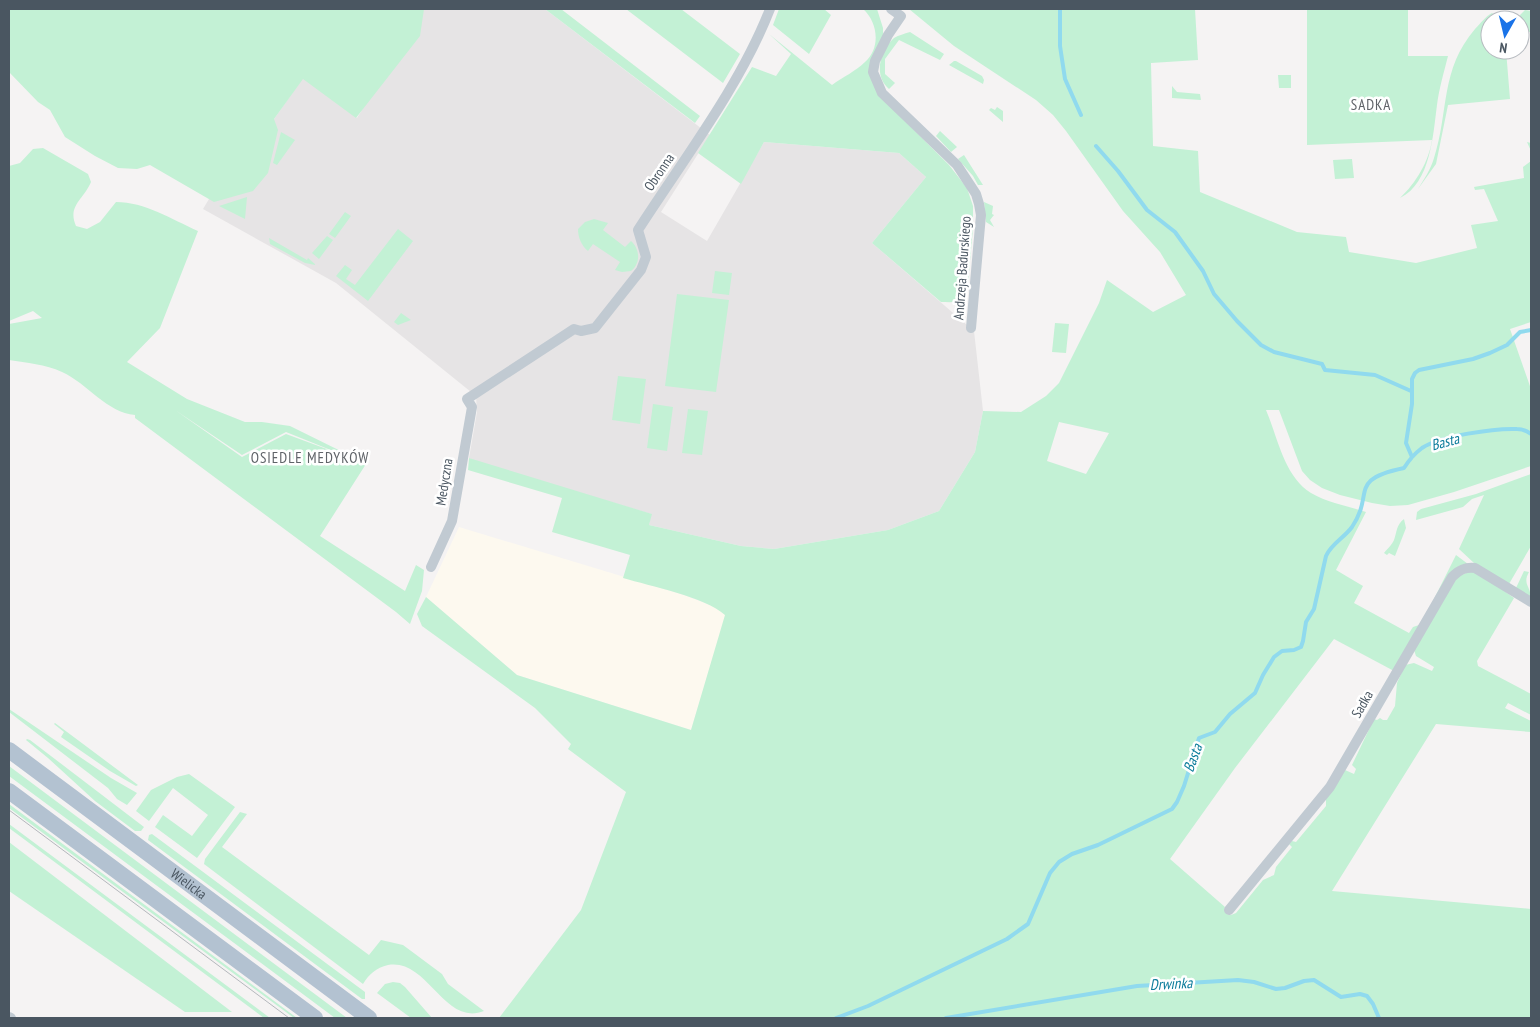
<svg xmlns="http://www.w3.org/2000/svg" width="1540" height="1027" font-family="'PT Sans Narrow',sans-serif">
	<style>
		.commercial { fill: #fdf9ef }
		.education { fill: #e6e4e5 }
		.green { fill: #c3f1d5; fill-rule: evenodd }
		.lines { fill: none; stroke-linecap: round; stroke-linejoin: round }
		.stream { stroke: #90daee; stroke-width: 4 }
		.minor { stroke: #c1cad2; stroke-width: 10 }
		.primary { stroke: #b3c2d1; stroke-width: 16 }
		.tram { stroke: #b5b8bd; stroke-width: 1 }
		.labels { text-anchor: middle; stroke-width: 5; stroke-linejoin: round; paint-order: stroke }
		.street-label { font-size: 14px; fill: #4a5661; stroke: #fff }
		.neighbourhood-label { font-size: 15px; letter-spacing: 1px; fill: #5f6368; stroke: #fff }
		.water-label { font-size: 15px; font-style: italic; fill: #0c7c9b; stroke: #fff }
	</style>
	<rect width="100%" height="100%" fill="#f5f3f3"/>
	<path class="commercial" d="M459,527L684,595L718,608L726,615L691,730L517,675L426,597Z"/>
	<path class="education" d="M424,9H545L710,135L661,212L707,241L764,142L899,153L926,177L872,243L974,331L983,411L975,452L939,511L888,530L774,549L741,546L649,525L651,514L480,463L469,458L477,412L476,396L336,283L203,209L209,199L274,119L303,78L357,118Z"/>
	<path class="green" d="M9,9H424L420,36L356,118L303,79L274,119L278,130L268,173L253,191L214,202L150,165L137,169L118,168L95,156L65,137L50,110L38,102L9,72Z
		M545,9H561L700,116L695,123Z
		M626,9H681L740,54L723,83Z
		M779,9H824L831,15L809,54L773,25Z
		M863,9H877L883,28V37L872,58L879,95L949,165L967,188L973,206V228L967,294C961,304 951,302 941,302L872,243L926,177L899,153L764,142L741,184L698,153L752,67L776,76L791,54L769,34L832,85C843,77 856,71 865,62C881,48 878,22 863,9Z
		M909,9H1195L1198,60L1151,63L1153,146L1198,151L1200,192L1297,232L1346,237L1349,252L1416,263L1477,248L1471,225L1498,221L1484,189L1475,190L1474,187L1524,178L1523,167L1531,161V151L1527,142L1531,143V322L1510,329L1531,389V466L1454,492L1408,505L1390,506L1372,503L1340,495L1322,488L1310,480L1302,471L1279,410H1266C1278,438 1284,476 1311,493C1328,503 1348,506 1366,512L1336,570L1363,586L1354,603L1409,633L1413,627L1419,625L1425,617L1456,555L1468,564L1459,566L1394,671L1334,639L1235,768L1170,859L1225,907L1224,910L1227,914L1231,915L1236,913L1263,880L1274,875L1276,867L1292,847L1289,844L1292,841L1296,842L1326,806V799L1345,770L1354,774L1356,769L1352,765L1374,719L1377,720L1380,718L1383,720H1387L1395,706L1397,683L1405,665L1414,663L1432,671L1434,667L1416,656L1414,650L1457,577L1471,571L1482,575L1514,598L1477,661L1478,666L1531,694V715L1508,703L1505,708L1531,721V732L1436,724L1332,891L1531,909V1018H499L581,910L626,792L568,749L571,744L535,708L422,626L417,614L426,597L517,675L691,730L725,615C705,597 650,586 623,578L630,555L552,532L562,498L468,470L469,458L652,514L649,525L741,546L774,549L888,530L939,511L975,452L983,411L1021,412L1046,396L1059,383L1099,303L1107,280L1153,312L1186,295L1160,252L1123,211L1066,131L1053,115L1036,100L954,46ZM1059,422L1109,433L1086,474L1047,461Z
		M1408,9V56H1448C1444,72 1439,89 1437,105C1433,134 1431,183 1400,198C1416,183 1429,161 1432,140L1307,145V10Z
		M1525,10L1531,11V32H1520V20H1513L1518,17Z
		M1492,13L1502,20H1490V50H1506L1510,99L1448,105L1436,164L1418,189C1424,179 1431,169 1434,158C1449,111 1440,70 1475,29C1481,23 1485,17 1492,13Z
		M910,32L944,54L940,60L899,40L885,59V74L895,83L889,89C873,76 880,50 894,38C899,35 904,34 910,32Z
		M954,61H956L982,76L984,80L983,84L949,65Z
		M1278,75H1291V88H1279Z
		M1172,86L1177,92L1200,94L1201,100L1172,98Z
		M997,107L1003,111V122L989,110L991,108L995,110Z
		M940,131L957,147L951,152L936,136Z
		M281,132L295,140L277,165L273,163Z
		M43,148L88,174L91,182C84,199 67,206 76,226L87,229L100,222L116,202C145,202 171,219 198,231L160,328L127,362L187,399L245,422H262L290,426L369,465L366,464L320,536L405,591L416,565L424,570L422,591L410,624L396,612L135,418V415C107,413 87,383 62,372C45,364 27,363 9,360V324L42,318L33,311L9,321V166L20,163L33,149ZM175,410L242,455L286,432L343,455L286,434L242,457Z
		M964,155L983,185H978L973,176L958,159Z
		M1352,159L1354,178L1335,179L1333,160Z
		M247,197L245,219L219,206Z
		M984,202L993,206L992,214L994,215L990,220L994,227L986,222Z
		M345,212L351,216L335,238L329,234Z
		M594,219L608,223L603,230L625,247L631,241C640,249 641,263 631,271L622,272L615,270L620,262L593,244L588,251C581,245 578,237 578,229L585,222Z
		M398,229L413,241L368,301L336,276L345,265L352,270L346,279L355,285Z
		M327,236L333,240L319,259L312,253Z
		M269,238L307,260L308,258L316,265L305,263L270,244Z
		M715,271L732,273L729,295L712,293Z
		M677,294L729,300L716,392L665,386Z
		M401,313L411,320L398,325L394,322Z
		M1055,323L1069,324L1066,353L1052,352Z
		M618,376L646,379L640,424L612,420Z
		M653,404L673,407L667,451L647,448Z
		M688,409L708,411L702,455L682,453Z
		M1531,474V546L1509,584L1474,563L1459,549L1484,495L1472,499L1463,507L1416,520L1417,512L1421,509L1476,494Z
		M1404,519L1406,528L1395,556L1389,553L1387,555L1384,553C1387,549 1392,545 1394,540C1397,532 1396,525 1404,519Z
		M1524,571L1529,572C1522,584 1531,587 1531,598L1516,588Z
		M9,709L111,778L137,793L127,805L117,799L108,788L9,712Z
		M55,723L138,785L136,786L110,771L61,737L64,732L54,724Z
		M27,739L30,740L144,827L141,831H135L95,801L48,758L26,740Z
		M9,766L347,1018H335L9,776Z
		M189,774L235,807L197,858L155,827L163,815L192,836L208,815L173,788L149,821L136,811L151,790L177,777Z
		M9,804L297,1018H294L9,808Z
		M240,812L247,814L222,847L369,955L381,940L403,945L442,974L448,984L484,1011C444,1027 428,958 388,965C376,968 369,974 363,984L204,864L205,859Z
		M9,824L270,1018H264L9,828Z
		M152,834L365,992V999H362L148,840L149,835Z
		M9,842L232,1012H185L9,891Z
		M393,982L400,983L405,987L432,1018H411L377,993L385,984Z"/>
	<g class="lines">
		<path class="stream" d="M1060,9V46L1065,79L1081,115
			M1096,146L1118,171L1147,210L1175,232L1203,271L1214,294L1237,321L1261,345L1274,352L1322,364L1325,370L1375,375L1411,391
			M1412,457L1406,443L1412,404V379L1415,373L1419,370L1473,359L1490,353L1507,345L1520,332L1531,330
			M836,1018L868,1006L1007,939L1028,924L1050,873L1059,862L1072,854L1098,845L1172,809L1177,802L1184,786L1199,738L1215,732L1230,714L1255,693L1263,675L1274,657L1282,651L1294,650L1301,647L1303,641L1306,622L1314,609L1326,556C1331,544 1344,538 1352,527C1375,493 1347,480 1404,468C1409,460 1414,454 1422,448C1440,436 1495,428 1517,429C1522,429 1527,431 1531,434
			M946,1018L1137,986L1238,980L1254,982L1276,989L1285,988L1304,981L1314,980L1341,997L1360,994L1367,996L1373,1004L1379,1018"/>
		<path class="minor" d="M891,9L901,16L888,35L875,61L873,72L882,93L957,165L976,194L979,204L981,215L971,328
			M431,567L452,521L472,407L467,399L574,329L581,331L595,328L641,270L646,257L638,230C683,160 740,86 770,9
			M1229,910L1330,787L1452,577C1459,570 1465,567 1475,568L1531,602
			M9,1017L11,1018"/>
		<g class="primary">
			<path id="s1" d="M9,750L369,1018"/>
			<path d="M9,791L315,1018"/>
		</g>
		<path class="tram" d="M9,810L289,1018"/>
	</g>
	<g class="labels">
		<g class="street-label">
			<text transform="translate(659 172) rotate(-56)" y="5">Obronna</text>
			<text transform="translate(962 268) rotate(-86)" y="5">Andrzeja Badurskiego</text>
			<text transform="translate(444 482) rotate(-81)" y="5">Medyczna</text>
			<text transform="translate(1362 704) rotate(-60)" y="5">Sadka</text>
			<text dy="5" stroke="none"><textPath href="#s1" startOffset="224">Wielicka</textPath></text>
		</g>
		<g class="neighbourhood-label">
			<text x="1371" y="110">SADKA</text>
			<text x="310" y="463">OSIEDLE MEDYKÓW</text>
		</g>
		<g class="water-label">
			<text transform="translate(1445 442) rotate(-15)" y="5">Basta</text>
			<text transform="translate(1193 758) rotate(-70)" y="5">Basta</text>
			<text transform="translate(1171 984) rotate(-3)" y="5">Drwinka</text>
		</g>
	</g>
	<rect width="1540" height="1027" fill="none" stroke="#4a5661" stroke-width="20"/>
	<g transform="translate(1505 35) rotate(188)"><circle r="24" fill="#ffffff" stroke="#b7bbc0"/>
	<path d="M0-4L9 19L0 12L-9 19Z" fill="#1a73e8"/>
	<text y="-8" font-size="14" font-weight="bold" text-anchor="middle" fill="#4a5661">N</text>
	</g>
</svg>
